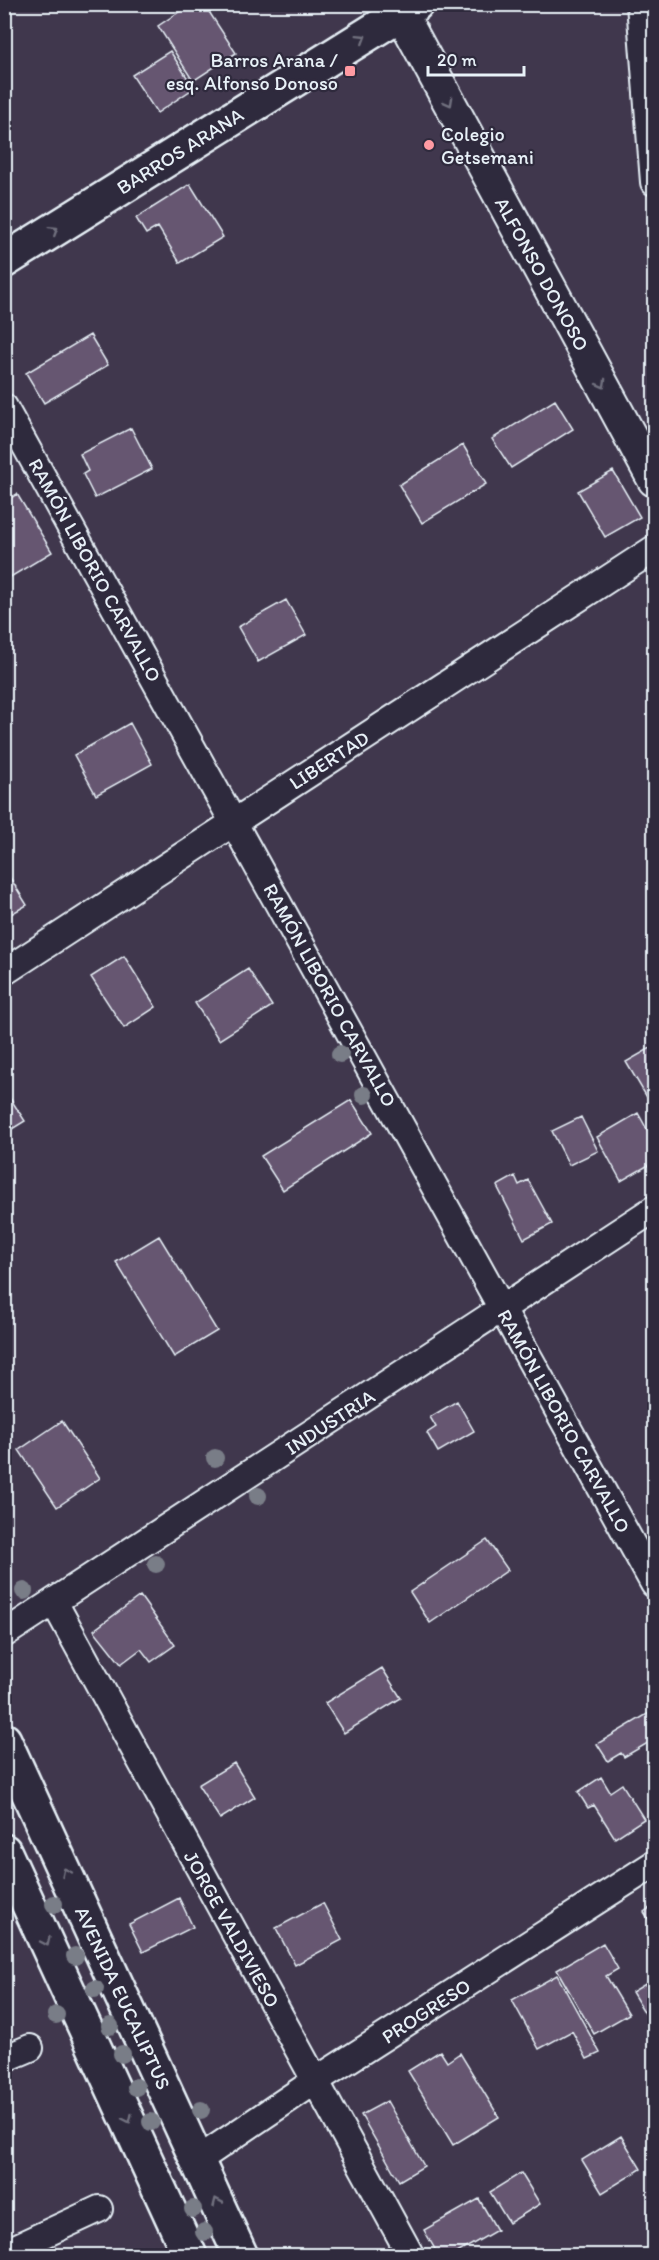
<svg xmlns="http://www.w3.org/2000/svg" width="659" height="2260" font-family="Itim,sans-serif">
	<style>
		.building { fill: #665671; stroke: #e8f1f8; stroke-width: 1.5 }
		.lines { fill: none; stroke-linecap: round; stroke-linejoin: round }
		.minor-casing { stroke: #e8f1f8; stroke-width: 30 }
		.tertiary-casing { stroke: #e8f1f8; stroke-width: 36 }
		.secondary-casing { stroke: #e8f1f8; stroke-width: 38 }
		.minor { stroke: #2f2a3d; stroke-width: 26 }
		.tertiary { stroke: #2f2a3d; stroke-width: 32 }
		.secondary { stroke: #2f2a3d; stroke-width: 33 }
		.tree { fill: #797d87 }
		.oneway { stroke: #70707e }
		.poi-dot { fill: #ff9aa2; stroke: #2f2a3d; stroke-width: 2 }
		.labels { text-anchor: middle; stroke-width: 4.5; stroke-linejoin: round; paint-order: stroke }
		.poi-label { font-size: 20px; fill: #e8f1f8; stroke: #2f2a3d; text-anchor: end }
		.street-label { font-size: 20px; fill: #e8f1f8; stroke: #2f2a3d }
	</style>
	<rect width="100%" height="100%" fill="#40374d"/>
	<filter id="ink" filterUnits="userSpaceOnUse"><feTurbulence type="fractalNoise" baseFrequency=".0167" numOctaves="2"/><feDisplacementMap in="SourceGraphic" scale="12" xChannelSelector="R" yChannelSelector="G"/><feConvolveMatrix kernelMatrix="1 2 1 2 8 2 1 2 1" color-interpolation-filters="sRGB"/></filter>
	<g filter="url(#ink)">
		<path class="building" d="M191,4H204L236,53L193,81L158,26Z
			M170,51L194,88L157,113L132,75Z
			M190,184L223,237L180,263L158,227L146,234L136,218Z
			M90,335L108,365L44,403L26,373Z
			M555,400L573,429L511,468L492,439Z
			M131,428L152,469L95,498L83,474L88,471L80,454Z
			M463,445L486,484L422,523L399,485Z
			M613,471L640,517L605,537L578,491Z
			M17,494L52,552L4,581V502Z
			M286,600L306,635L258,662L238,627Z
			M130,723L152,764L96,795L74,755Z
			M4,868L27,905L4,918Z
			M124,956L156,1007L124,1028L91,977Z
			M248,969L272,1006L219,1040L195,1003Z
			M654,1046V1109L626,1062Z
			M4,1089L25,1121L4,1134Z
			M351,1100L372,1133L283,1190L261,1156Z
			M638,1113L654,1142V1162L621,1181L597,1137Z
			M581,1117L598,1151L569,1165L552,1131Z
			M515,1176L519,1185L528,1180L552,1224L524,1239L497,1186Z
			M159,1236L217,1331L174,1357L116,1262Z
			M457,1401L474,1431L438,1452L427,1433L436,1427L430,1417Z
			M62,1421L100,1478L57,1507L19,1450Z
			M487,1540L508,1570L430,1623L410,1592Z
			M140,1596L175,1645L151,1662L141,1649L121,1664L94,1630Z
			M382,1668L401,1698L344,1733L325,1703Z
			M654,1710V1748L651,1741L624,1757L621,1753L608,1761L597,1744Z
			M234,1763L255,1797L220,1819L198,1785Z
			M601,1777L610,1792L622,1784L644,1819L615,1838L594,1805L588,1808L578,1792Z
			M179,1898L193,1927L143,1952L129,1924Z
			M323,1903L342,1940L295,1965L276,1928Z
			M654,1905V1928L644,1912Z
			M603,1943L618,1969L606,1976L629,2014L594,2034L557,1970Z
			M557,1975L600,2053L587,2059L572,2031L539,2049L512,2000Z
			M652,1980L654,1984V2028L632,1992Z
			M440,2051L447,2062L460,2053L499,2117L453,2145L408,2071Z
			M387,2101L424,2166L399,2181L361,2115Z
			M621,2136L641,2169L602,2193L582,2160Z
			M521,2173L540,2204L509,2223L490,2192Z
			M479,2199L497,2230L452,2256H439L424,2230Z"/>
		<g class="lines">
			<defs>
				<path id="minor" d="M640,4L654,182
					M4,407L654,1584
					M4,972L654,549
					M54,1602L411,2256
					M4,1634L654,1209
					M4,2059L30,2048
					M198,2160L315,2081L654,1864
					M4,2253L99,2209"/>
				<path id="tertiary" d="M396,4L654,480"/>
				<path id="secondary" d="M4,261L416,4
					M4,1740L241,2256
					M4,1851L190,2256"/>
			</defs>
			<use href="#minor" class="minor-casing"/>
			<use href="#tertiary" class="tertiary-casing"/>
			<use href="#secondary" class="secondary-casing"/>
			<use href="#minor" class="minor"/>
			<use href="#tertiary" class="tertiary"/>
			<use href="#secondary" class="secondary"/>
		</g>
		<g class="tree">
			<circle cx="340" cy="1054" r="9"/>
			<circle cx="364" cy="1095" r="9"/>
			<circle cx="215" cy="1458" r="9"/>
			<circle cx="258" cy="1496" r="9"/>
			<circle cx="156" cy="1564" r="9"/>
			<circle cx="24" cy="1591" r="9"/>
			<circle cx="54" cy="1904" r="9"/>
			<circle cx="75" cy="1956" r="9"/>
			<circle cx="95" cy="1989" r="9"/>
			<circle cx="56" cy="2015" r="9"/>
			<circle cx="110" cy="2026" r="9"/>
			<circle cx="122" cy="2054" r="9"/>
			<circle cx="136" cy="2087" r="9"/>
			<circle cx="201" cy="2110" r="9"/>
			<circle cx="151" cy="2122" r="9"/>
			<circle cx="193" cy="2209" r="9"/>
			<circle cx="204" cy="2232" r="9"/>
		</g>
		<defs><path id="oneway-chevron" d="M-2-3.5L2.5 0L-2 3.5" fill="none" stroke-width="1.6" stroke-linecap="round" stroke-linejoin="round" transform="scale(1.5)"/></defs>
		<g class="oneway">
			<use href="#oneway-chevron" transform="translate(362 38) rotate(-32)"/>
			<use href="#oneway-chevron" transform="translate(449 102) rotate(61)"/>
			<use href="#oneway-chevron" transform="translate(54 230) rotate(-32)"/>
			<use href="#oneway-chevron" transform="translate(602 384) rotate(61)"/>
			<use href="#oneway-chevron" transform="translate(66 1872) rotate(-115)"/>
			<use href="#oneway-chevron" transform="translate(46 1942) rotate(65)"/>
			<use href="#oneway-chevron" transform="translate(128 2119) rotate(65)"/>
			<use href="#oneway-chevron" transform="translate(217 2202) rotate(-114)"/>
		</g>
	</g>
	<g class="poi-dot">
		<rect x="344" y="65" width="12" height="12" rx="3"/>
		<circle cx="429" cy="145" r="6"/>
	</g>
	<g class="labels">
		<g class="poi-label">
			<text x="338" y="67">Barros Arana /<tspan x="338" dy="23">esq. Alfonso Donoso</tspan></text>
			<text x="441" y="141" text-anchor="start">Colegio<tspan x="441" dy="23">Getsemani</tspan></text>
		</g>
		<g class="street-label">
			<text transform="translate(180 151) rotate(-32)" y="7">BARROS ARANA</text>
			<text transform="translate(542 274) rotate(61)" y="7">ALFONSO DONOSO</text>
			<text transform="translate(95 570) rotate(61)" y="7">RAMÓN LIBORIO CARVALLO</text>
			<text transform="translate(329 760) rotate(-33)" y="7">LIBERTAD</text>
			<text transform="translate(330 995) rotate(61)" y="7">RAMÓN LIBORIO CARVALLO</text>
			<text transform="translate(564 1421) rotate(61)" y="7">RAMÓN LIBORIO CARVALLO</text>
			<text transform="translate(330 1422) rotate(-33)" y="7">INDUSTRIA</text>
			<text transform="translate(232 1929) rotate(61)" y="7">JORGE VALDIVIESO</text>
			<text transform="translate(123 1998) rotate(65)" y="7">AVENIDA EUCALIPTUS</text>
			<text transform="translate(426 2011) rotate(-33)" y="7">PROGRESO</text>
		</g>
	</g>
	<rect width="659" height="2260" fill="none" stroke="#2f2a3d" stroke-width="24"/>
	<rect x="12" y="12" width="635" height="2236" fill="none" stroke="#e8f1f8" stroke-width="2" filter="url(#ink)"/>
	<path d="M428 66v9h96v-9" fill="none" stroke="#e8f1f8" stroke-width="3"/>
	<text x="437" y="66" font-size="18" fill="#e8f1f8" stroke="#2f2a3d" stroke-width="4.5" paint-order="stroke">20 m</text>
</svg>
